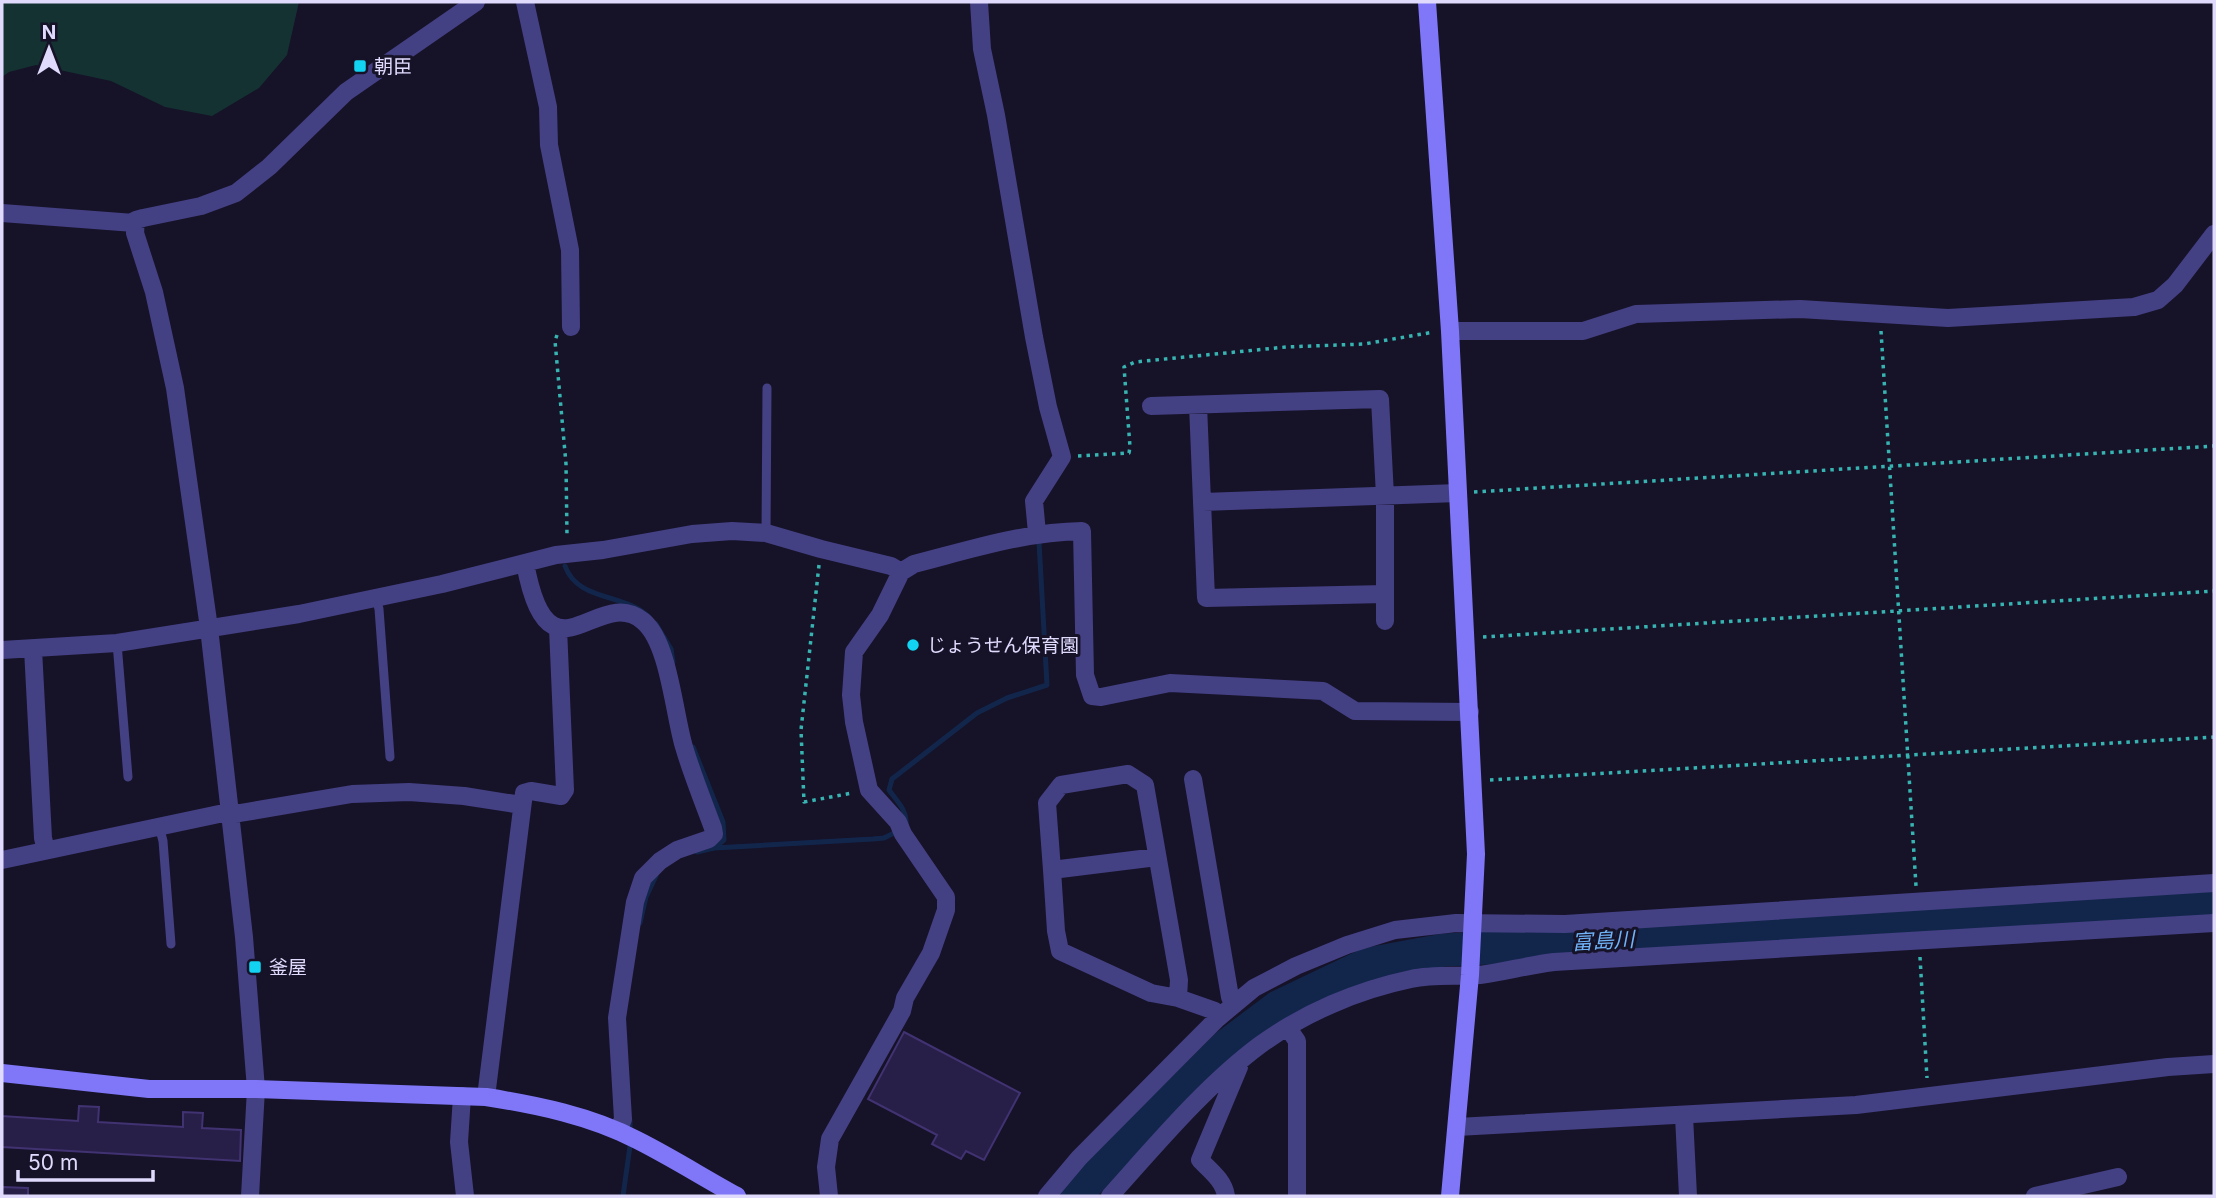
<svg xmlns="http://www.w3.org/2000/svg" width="2216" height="1198" font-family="Inter,'Noto Sans JP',sans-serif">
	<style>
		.green { fill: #153232 }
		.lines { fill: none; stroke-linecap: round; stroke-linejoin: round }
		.stream { stroke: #12264c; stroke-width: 5 }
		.river { stroke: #12264c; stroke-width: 33 }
		.building { fill: #281f48; stroke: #413272; stroke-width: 2 }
		.path { stroke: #37b4b1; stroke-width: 3.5; stroke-dasharray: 3.5 5; stroke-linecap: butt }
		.lane { stroke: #444084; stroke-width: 9 }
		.street { stroke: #444084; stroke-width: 18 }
		.secondary { stroke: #7f77f7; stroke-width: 18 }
		.poi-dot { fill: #12d4f2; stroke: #161228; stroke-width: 2.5 }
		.labels { text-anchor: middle; stroke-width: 6; stroke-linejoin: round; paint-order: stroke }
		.poi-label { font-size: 19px; fill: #e0dbfd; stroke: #161228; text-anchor: start }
		.water-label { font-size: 21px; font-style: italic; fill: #6fb3f7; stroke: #161228 }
	</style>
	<rect width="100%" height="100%" fill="#161228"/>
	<path class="green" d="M2,2H299L287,55L259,88L212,116L165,107L111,81L36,65L9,72L2,77Z"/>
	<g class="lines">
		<path class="stream" d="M565,566C578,602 625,593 649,617
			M656,624L671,649L673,662
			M693,747L723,822L724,840L714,848
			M906,825C908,811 896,800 889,790L892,779L977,713L1007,698L1047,685L1039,542
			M697,852L714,848L873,839L884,838L898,831
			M640,923L646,897L656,876
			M623,1196L630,1146V1120"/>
		<path class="river" d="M1077,1196L1085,1185L1226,1046L1278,1007L1368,964L1444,950L1620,942L2214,904"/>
	</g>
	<path class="building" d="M904,1032L1020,1093L984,1160L966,1151L961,1159L932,1144L937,1135L868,1099Z
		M79,1106L99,1107L98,1122L183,1127V1112L203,1113L202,1128L241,1130L240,1161L2,1147V1116L78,1121Z
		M2,1187L28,1188V1196H2Z"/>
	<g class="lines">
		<path class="path" d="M1881,331L1916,886
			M557,335L555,341L566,464L567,536
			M1078,456L1129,453L1130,447L1124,367L1135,362L1286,347L1364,344L1434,332
			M1474,492L2214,446
			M819,565L801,730L804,802L852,793
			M1483,637L2214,591
			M1490,780L2214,737
			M1920,957L1927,1078"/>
		<path class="lane" d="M766,533L767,388
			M376,598L379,609L390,757
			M117,643L128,777
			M159,826L163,841L171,944"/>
		<path class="street" d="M525,2L548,107L549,145L570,250L571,327
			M979,2L982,49L996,115L1034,337L1048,407L1062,457L1034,501L1037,533
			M2,213L134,223
			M1450,331H1583L1636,314L1800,309L1948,318L2134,307L2158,300L2175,285L2214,234
			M1198,405L1206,598L1385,594
			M1151,406L1380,399L1385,496V621
			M1203,502L1458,493
			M525,563C549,692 598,583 643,621C669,642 674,714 684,747C692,774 703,801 713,828L714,834L709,839L677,850L660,861L643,878L635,902L617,1018L623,1119L618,1131
			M33,649L43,838L46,850
			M2,650L117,643L299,614L442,584L556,555L603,550L692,534L732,531L766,533L821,549L891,566L901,572
			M1193,779L1230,997L1234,1005
			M1157,857L1052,870L1056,931L1060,951L1151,993L1178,998L1215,1011L1218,1018
			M2,860L219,814L240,813L352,794L409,792L464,796L521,805
			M1052,870L1047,803L1061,785L1128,774L1145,785L1179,980L1178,998
			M1288,1028L1297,1041V1196
			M462,1096L459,1142L465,1196
			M486,1097L524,793L531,791L561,796L565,790L558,628
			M1684,1116L1688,1196
			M1457,1127L1856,1105L2168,1067L2214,1064
			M250,1196L256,1089L244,937L209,628L175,388L154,292L135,233L136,220L143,218L201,206L236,193L269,167L346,92L476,2
			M829,1196L826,1167L830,1139L902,1011L905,998L931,953L946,910V897L903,834L898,822L869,790L854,722L851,695L854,652L880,615L901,572L914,564C969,550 1024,532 1082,531L1085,675L1092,696L1101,697L1170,683L1323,691L1355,711L1470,712
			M1047,1196L1079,1158L1183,1053L1218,1018L1254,988L1296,966L1347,945L1395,930L1456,923L1565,924L2214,883
			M1110,1196C1155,1146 1206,1085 1260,1045C1304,1013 1358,990 1411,979C1434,974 1457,977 1480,975C1504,972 1529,965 1554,962L2214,923
			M1226,1196C1224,1181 1211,1171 1200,1160L1239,1067
			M2035,1196L2118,1177"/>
		<path class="secondary" d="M1427,2L1450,331L1476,854L1470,975L1450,1196
			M2,1073L149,1089H256L486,1097C537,1105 591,1116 637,1140C671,1157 704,1178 737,1196"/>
	</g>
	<g class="poi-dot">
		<rect x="353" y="59" width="14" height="14" rx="3.5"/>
		<circle cx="913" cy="645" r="7"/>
		<rect x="248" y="960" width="14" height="14" rx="3.5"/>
	</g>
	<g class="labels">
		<g class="poi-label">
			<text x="374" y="73">朝臣</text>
			<text x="927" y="652">じょうせん保育園</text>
			<text x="269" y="974">釜屋</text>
		</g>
		<g class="water-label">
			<text transform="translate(1603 941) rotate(-3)" y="7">富島川</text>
		</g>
	</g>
	<rect width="2216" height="1198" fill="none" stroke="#e0dbfd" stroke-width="7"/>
	<g transform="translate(49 49)" stroke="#161228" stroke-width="5" paint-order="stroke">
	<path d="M0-5L12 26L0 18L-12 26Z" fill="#e0dbfd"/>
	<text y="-10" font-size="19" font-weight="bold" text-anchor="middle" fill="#e0dbfd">N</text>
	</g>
	<path d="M18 1170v10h135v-10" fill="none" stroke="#e0dbfd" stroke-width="3.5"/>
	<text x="28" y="1170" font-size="21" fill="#e0dbfd" stroke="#161228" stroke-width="5" paint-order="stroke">50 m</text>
</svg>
